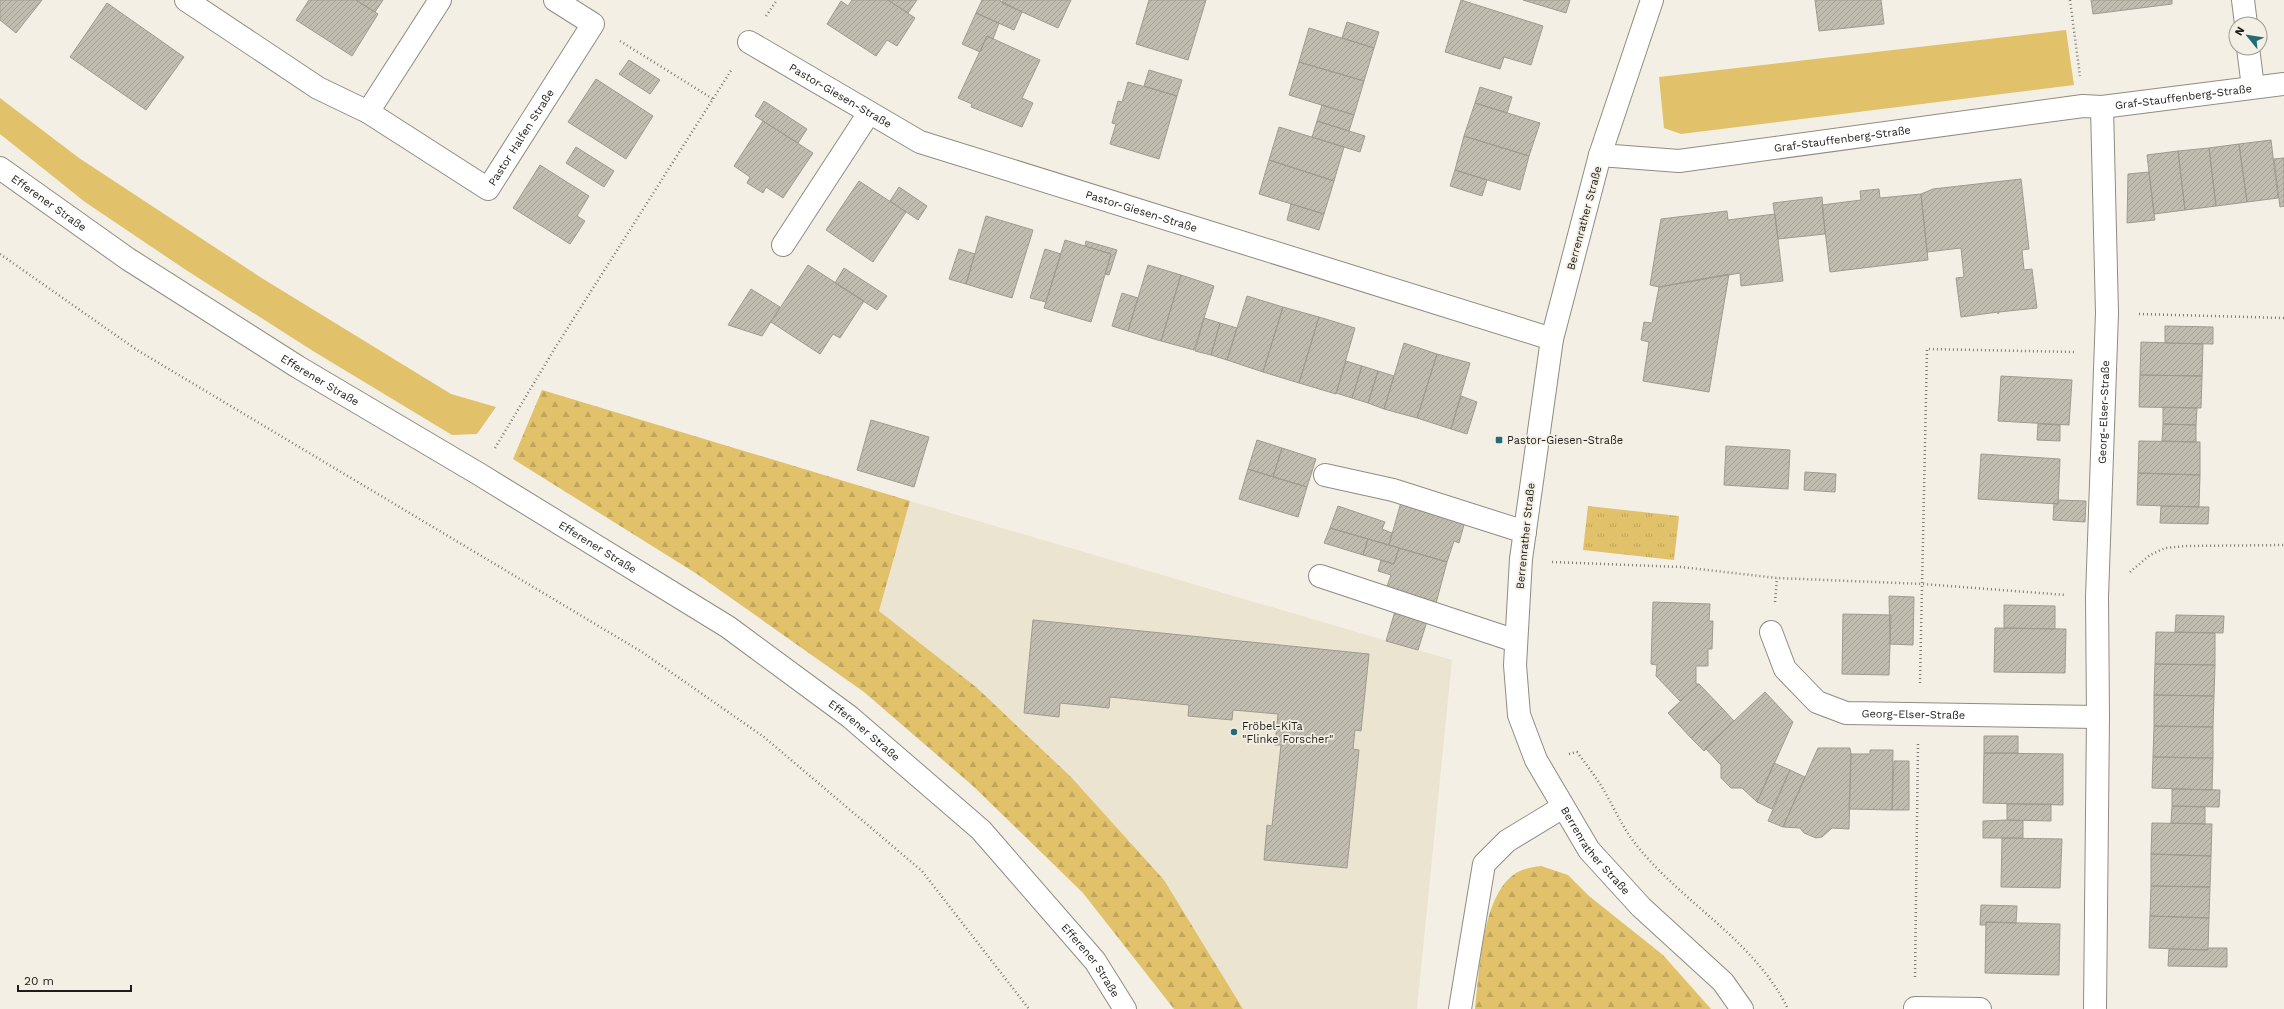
<svg xmlns="http://www.w3.org/2000/svg" width="2284" height="1009" font-family="'Work Sans',sans-serif">
	<style>
		.built { fill: #ebe4d1 }
		.green { fill: #e1c16a }
		.forest { fill: url(#forest-firs) }
		.park { fill: url(#park-tufts) }
		.building { fill: url(#building-hatch); stroke: #9f9b90 }
		.lines { fill: none; stroke-linecap: round; stroke-linejoin: round }
		.minor-casing { stroke: #8f8c81; stroke-width: 24 }
		.path { stroke: #7e7b74; stroke-width: 2.5; stroke-dasharray: 1 3; stroke-linecap: butt }
		.minor { stroke: #fff; stroke-width: 22 }
		.poi-dot { fill: #226b77; stroke: #f4efe4; stroke-width: 1.5 }
		.labels { text-anchor: middle; stroke-width: 3.5; stroke-linejoin: round; paint-order: stroke }
		.street-label { font-size: 11px; fill: #1d1c18; stroke: #f4efe4 }
		.poi-label { font-size: 11px; fill: #1d1c18; stroke: #f4efe4; text-anchor: start }
	</style>
	<defs>
		<pattern id="forest-firs" width="22" height="20" patternUnits="userSpaceOnUse"><rect width="22" height="20" fill="#e1c16a"/><path d="M5 1l3.5 6h-7zM16 11l3.5 6h-7z" fill="#c1a55b"/></pattern>
		<pattern id="park-tufts" width="24" height="20" patternUnits="userSpaceOnUse"><rect width="24" height="20" fill="#e1c16a"/><path d="M3 7l-1-3M5 7V3M7 7l1-3M15 17l-1-3M17 17v-4M19 17l1-3" fill="none" stroke="#c1a55b"/></pattern>
		<pattern id="building-hatch" width="6" height="6" patternUnits="userSpaceOnUse"><rect width="6" height="6" fill="#c0bcb0"/><path d="M-1 1l2-2M0 6l6-6M5 7l2-2" fill="none" stroke="#a5a197"/></pattern>
	</defs>
	<rect width="100%" height="100%" fill="#f4efe4"/>
	<path class="built" d="M910,501L1452,660L1417,1009H1243L1164,880L1071,777L976,687L879,611Z"/>
	<path class="green" d="M2066,30L2074,85L1681,134L1664,128L1659,77Z
		M0,98L79,158L260,277L451,394L496,407L477,434L452,435L313,351L186,270L85,202L0,134Z"/>
	<path class="forest" d="M542,390L910,501L879,611L976,687L1071,777L1164,880L1243,1009H1174L1083,893L973,786L864,692L697,574L513,459Z
		M1541,866L1568,875L1589,896L1663,955L1711,1009H1475C1480,972 1481,889 1520,871C1526,868 1534,867 1541,866Z"/>
	<path class="park" d="M1588,506L1679,516L1674,560L1583,550Z"/>
	<path class="building" d="M0,0H42L16,33L0,20Z
		M309,0H356L378,14L352,56L296,20Z
		M356,0H383L375,12Z
		M852,0H888L915,18L897,46L887,40L876,56L827,24L841,1L848,6Z
		M888,0H917L908,13Z
		M982,0H999L1022,12L1014,30L976,13Z
		M1003,0H1071L1058,28L1002,3Z
		M1149,0H1206L1188,60L1136,44Z
		M1461,0L1543,26L1531,65L1504,57L1500,69L1445,52Z
		M1523,0H1570L1566,13Z
		M1815,0H1881L1884,24L1819,31Z
		M2091,0H2172V4L2093,14Z
		M107,3L184,57L146,110L70,57Z
		M976,13L999,23L993,39L987,36L980,52L962,44Z
		M1347,22L1379,32L1374,48L1342,38Z
		M1309,28L1374,48L1364,81L1299,62Z
		M987,36L1040,60L1022,98L1033,103L1022,127L971,107L972,104L958,98Z
		M629,60L660,80L650,94L619,74Z
		M1299,62L1364,81L1354,115L1289,95Z
		M1149,70L1182,80L1177,96L1144,86Z
		M596,79L653,116L626,159L568,122Z
		M1128,82L1177,96L1159,159L1110,144L1116,124L1112,123L1118,101L1122,102Z
		M1480,87L1512,97L1507,113L1475,103Z
		M764,101L807,129L798,143L755,116Z
		M1475,103L1540,123L1529,156L1464,136Z
		M1322,105L1354,115L1349,131L1317,121Z
		M763,121L813,153L783,198L766,187L763,193L747,183L750,177L734,166Z
		M1317,121L1365,136L1360,152L1312,137Z
		M1279,127L1344,147L1334,181L1269,160Z
		M1464,136L1529,156L1520,190L1455,170Z
		M2271,140L2278,198L2247,202L2239,144Z
		M2239,144L2247,202L2216,206L2209,148Z
		M576,147L614,171L604,187L566,163Z
		M2209,148L2216,206L2185,210L2178,151Z
		M2178,151L2185,210L2154,214L2147,155Z
		M2284,158V206L2280,207L2274,159Z
		M1269,160L1334,181L1324,214L1259,194Z
		M540,165L589,196L577,216L585,221L570,244L513,208Z
		M1455,170L1487,180L1482,196L1450,186Z
		M2149,172L2155,220L2127,223L2128,174Z
		M2021,179L2029,249L2022,250L2024,270L2032,269L2037,308L1999,312L1998,314V312L1961,317L1956,278L1964,277L1961,248L1927,252L1921,194L1933,189Z
		M859,181L906,212L873,262L826,230Z
		M899,187L927,206L918,220L890,201Z
		M1879,189L1880,198L1921,194L1928,260L1830,272L1822,205L1861,200L1860,191Z
		M1822,197L1825,234L1778,239L1773,203Z
		M1291,204L1324,214L1319,230L1287,220Z
		M1727,211L1728,220L1775,214L1783,281L1741,286L1740,273L1659,287L1650,285L1661,219Z
		M986,216L1033,230L1012,298L966,284Z
		M1065,240L1111,254L1091,322L1044,308Z
		M1086,241L1117,250L1109,275L1105,274L1111,254L1085,246Z
		M959,249L975,254L966,284L949,279Z
		M1045,249L1061,254L1046,302L1030,298Z
		M808,265L864,301L840,338L833,334L820,354L771,322Z
		M1148,265L1181,275L1161,341L1128,331Z
		M844,268L887,296L877,310L835,283Z
		M1729,274L1709,392L1643,381L1649,342L1641,340L1644,322L1652,323L1659,287Z
		M1181,275L1214,286L1194,350L1161,341Z
		M751,289L780,307L762,336L728,325Z
		M1122,293L1138,298L1128,331L1112,326Z
		M1247,296L1283,307L1263,372L1227,360Z
		M1283,307L1319,317L1299,383L1263,372Z
		M1319,317L1355,328L1336,394L1299,383Z
		M1204,318L1220,323L1211,355L1195,351Z
		M1220,323L1237,328L1227,360L1211,355Z
		M2165,326L2213,327V344L2165,343Z
		M2141,342L2203,344L2202,376L2140,375Z
		M1404,343L1437,354L1417,418L1384,409Z
		M1437,354L1470,363L1451,429L1417,418Z
		M1346,361L1362,366L1352,398L1336,393Z
		M1362,366L1378,371L1368,403L1352,398Z
		M1378,371L1394,376L1384,409L1368,403Z
		M2140,375L2202,376L2201,408L2139,407Z
		M2001,376L2072,380L2069,425L1998,421Z
		M1461,396L1477,402L1467,434L1451,429Z
		M2163,407L2197,408L2196,425L2163,424Z
		M871,420L929,437L914,487L857,470Z
		M2038,424L2060,425V441L2037,440Z
		M2163,424L2196,425V442L2162,441Z
		M1257,440L1282,448L1273,477L1248,469Z
		M2139,441L2200,442V475L2138,473Z
		M1726,446L1790,450L1788,489L1724,485Z
		M1282,448L1316,459L1307,487L1273,477Z
		M1981,454L2060,459L2058,504L1978,499Z
		M1248,469L1307,487L1298,517L1239,499Z
		M1805,472L1836,474L1835,492L1804,490Z
		M2138,473L2200,475L2199,507L2137,505Z
		M2058,500L2086,501L2085,522L2053,520L2054,503L2058,504Z
		M1401,502L1465,521L1459,543L1454,541L1447,562L1389,545Z
		M1338,506L1385,522L1382,529L1392,533L1389,545L1330,528Z
		M2161,506L2209,507L2208,524L2160,523Z
		M1330,528L1368,539L1363,555L1324,543Z
		M1368,539L1399,548L1394,564L1363,555Z
		M1399,548L1447,562L1435,607L1385,592L1391,575L1378,571L1381,560L1394,564Z
		M1889,596L1914,597L1913,645L1890,644Z
		M1653,602L1710,604L1709,621H1713L1712,649H1708V666H1696V684H1699L1680,701L1656,676L1657,665L1651,664Z
		M2004,605L2055,606V629L2004,628Z
		M1396,608L1428,618L1418,650L1386,641Z
		M1843,614L1891,615L1889,675L1842,674Z
		M2176,615L2224,616L2223,633L2175,632Z
		M1033,620L1369,654L1361,731L1355,730L1353,749L1359,750L1347,868L1264,860L1267,825L1272,826L1281,745H1275L1278,714L1233,710L1232,720L1188,716L1189,705L1110,697L1109,708L1060,703L1059,717L1024,713Z
		M1995,628L2066,629L2065,673L1994,672Z
		M2156,632L2215,633V665L2155,664Z
		M2155,664L2215,665L2214,696L2154,695Z
		M1699,684L1722,708L1691,738L1668,713Z
		M1765,692L1793,722L1757,802L1742,788H1731L1721,778V765L1705,748Z
		M2154,695L2214,696L2213,727L2154,726Z
		M1722,708L1734,721L1704,751L1691,738Z
		M2154,726L2213,727V758L2153,757Z
		M1984,736H2018V753H1984Z
		M1818,748H1850L1851,754L1849,829L1832,828L1822,837L1816,838L1804,833L1800,828L1783,827Z
		M1870,750H1893L1892,810L1849,809L1851,754H1870Z
		M1984,753L2063,754V805L1983,803Z
		M2153,757L2213,758L2212,790L2152,788Z
		M1894,761H1909V810H1892Z
		M1774,763L1790,770L1772,809L1757,802Z
		M1790,770L1805,777L1783,827L1768,821Z
		M2172,789L2220,790L2219,807L2172,806Z
		M2007,804H2051V821L2007,820Z
		M2172,806L2205,807V824L2171,823Z
		M2007,820L2023,821V838H1983V821Z
		M2152,823L2212,824L2211,856L2151,854Z
		M2002,838L2062,839L2060,888L2001,887Z
		M2151,854L2211,856L2210,887L2151,886Z
		M2151,886L2210,887L2209,918L2150,916Z
		M1981,905L2017,906L2016,923L1986,922V925H1980Z
		M2150,916L2209,918L2208,950L2149,948Z
		M1986,922L2060,924L2059,975L1985,973Z
		M2209,948H2227V967L2168,966L2169,949L2208,950Z"/>
	<g class="lines">
		<defs>
			<g id="minor">
				<path id="s1" d="M186,0L318,88L368,112L488,189L593,24L555,0"/>
				<path id="s2" d="M1652,0L1600,155L1552,339L1521,559L1515,665L1519,715L1536,760L1589,850L1641,907L1723,982L1742,1009"/>
				<path d="M2243,0L2246,24"/>
				<path id="s3" d="M749,42L920,142L1552,339"/>
				<path d="M2248,48L2253,87"/>
				<path d="M368,112L440,0"/>
				<path id="s4" d="M1600,155L1679,161L2083,106L2102,107L2284,84"/>
				<path id="s5" d="M0,168L128,259L298,367L479,474L728,627L850,717L981,830L1095,961L1125,1009"/>
				<path d="M783,245L869,113"/>
				<path d="M1325,475L1393,490L1525,532"/>
				<path d="M1320,576L1516,641"/>
				<path id="s6" d="M1771,632L1785,669L1817,702L1846,713L2098,717"/>
				<path d="M1915,1008L1980,1009"/>
				<path d="M1460,1009L1484,864L1507,841L1563,807"/>
				<path id="s7" d="M2095,1009L2098,717L2097,597L2107,313L2102,107"/>
			</g>
		</defs>
		<use href="#minor" class="minor-casing"/>
		<path class="path" d="M2070,0L2080,76
			M766,16L777,0
			M620,41L713,99
			M0,254L137,350L642,652L764,737L922,871L1029,1009
			M2139,314L2284,318
			M495,448L555,348L732,69
			M1552,562L1681,567L1777,578L1923,584L2066,595
			M2130,572L2150,555L2165,548L2186,546L2284,545
			M1775,602L1777,578
			M1920,683L1927,349L2075,352
			M1569,754L1577,752C1585,763 1593,773 1600,784C1612,803 1621,825 1634,842C1680,902 1754,939 1788,1009
			M1915,977L1918,744"/>
		<use href="#minor" class="minor"/>
	</g>
	<g class="poi-dot">
		<rect x="1495" y="436" width="8" height="8" rx="2"/>
		<circle cx="1234" cy="732" r="4"/>
	</g>
	<g class="labels">
		<g class="street-label">
			<text dy="4" stroke="none"><textPath href="#s3" startOffset="106">Pastor-Giesen-Straße</textPath></text>
			<text dy="4" stroke="none"><textPath href="#s4" startOffset="588">Graf-Stauffenberg-Straße</textPath></text>
			<text dy="4" stroke="none"><textPath href="#s1" startOffset="418">Pastor Halfen Straße</textPath></text>
			<text dy="4" stroke="none"><textPath href="#s4" startOffset="244">Graf-Stauffenberg-Straße</textPath></text>
			<text dy="4" stroke="none"><textPath href="#s5" startOffset="60">Efferener Straße</textPath></text>
			<text dy="4" stroke="none"><textPath href="#s3" startOffset="430">Pastor-Giesen-Straße</textPath></text>
			<text transform="translate(1584 218) rotate(-75)" y="4">Berrenrather Straße</text>
			<text dy="4" stroke="none"><textPath href="#s5" startOffset="384">Efferener Straße</textPath></text>
			<text dy="4" stroke="none"><textPath href="#s7" startOffset="597">Georg-Elser-Straße</textPath></text>
			<text transform="translate(1525 536) rotate(-84)" y="4">Berrenrather Straße</text>
			<text dy="4" stroke="none"><textPath href="#s5" startOffset="708">Efferener Straße</textPath></text>
			<text dy="4" stroke="none"><textPath href="#s6" startOffset="184">Georg-Elser-Straße</textPath></text>
			<text dy="4" stroke="none"><textPath href="#s5" startOffset="1032">Efferener Straße</textPath></text>
			<text dy="4" stroke="none"><textPath href="#s2" startOffset="889">Berrenrather Straße</textPath></text>
			<text dy="4" stroke="none"><textPath href="#s5" startOffset="1356">Efferener Straße</textPath></text>
		</g>
		<g class="poi-label">
			<text x="1507" y="444">Pastor-Giesen-Straße</text>
			<text x="1242" y="730">Fröbel-KiTa<tspan x="1242" dy="13">"Flinke Forscher"</tspan></text>
		</g>
	</g>
	<g transform="translate(2248 36) rotate(300)"><circle r="19" fill="#f4efe4" stroke="#9e9b92"/>
	<path d="M0-3L7 15L0 10L-7 15Z" fill="#226b77"/>
	<text y="-6" font-size="11" font-weight="bold" text-anchor="middle" fill="#1d1c18">N</text>
	</g>
	<path d="M18 985v6h113v-6" fill="none" stroke="#1d1c18" stroke-width="2"/>
	<text x="24" y="985" font-size="12" fill="#1d1c18" stroke="#f4efe4" stroke-width="3" paint-order="stroke">20 m</text>
</svg>
